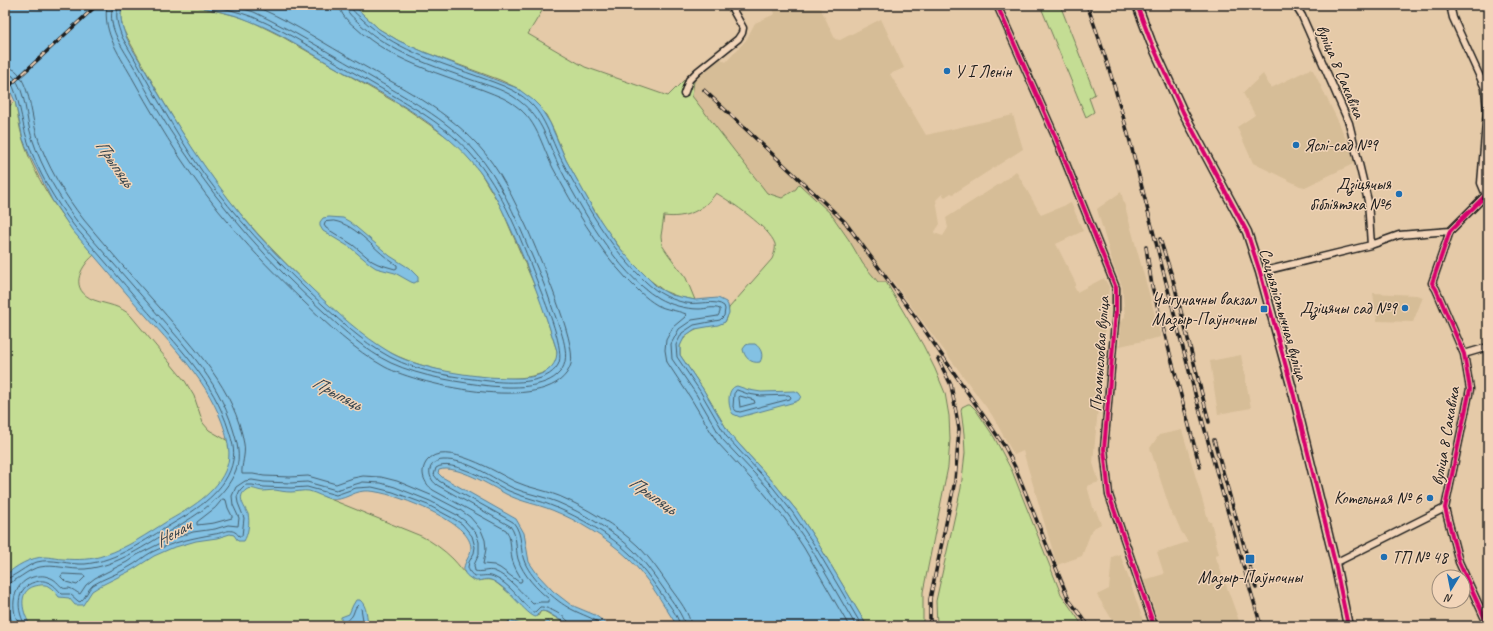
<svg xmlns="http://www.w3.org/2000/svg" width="1493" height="631" font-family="Caveat,sans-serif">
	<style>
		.built { fill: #d6bd97 }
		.green { fill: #c4dd94; stroke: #707c58 }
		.water { fill: #83c1e3; stroke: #5a7f93 }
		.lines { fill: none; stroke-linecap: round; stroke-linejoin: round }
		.shore { stroke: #455e6c; stroke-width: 1 }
		.minor-casing { stroke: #1c1c1c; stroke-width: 9 }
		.tertiary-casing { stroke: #1c1c1c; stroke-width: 11 }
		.minor { stroke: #f2d5b9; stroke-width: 6 }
		.tertiary { stroke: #f2d5b9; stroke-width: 8 }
		.rail-casing { stroke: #1c1c1c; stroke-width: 3.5 }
		.rail { stroke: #f2d5b9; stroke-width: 2; stroke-dasharray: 6; stroke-linecap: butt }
		.cycleway-casing { stroke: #f2d5b9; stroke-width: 6 }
		.cycleway { stroke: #d6006c; stroke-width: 4 }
		.poi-dot { fill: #1f6fb2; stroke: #f2d5b9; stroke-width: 1.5 }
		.labels { text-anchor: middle; stroke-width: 3; stroke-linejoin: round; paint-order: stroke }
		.poi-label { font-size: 17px; fill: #1c1c1c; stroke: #f2d5b9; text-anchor: end }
		.street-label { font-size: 17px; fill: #1c1c1c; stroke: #f2d5b9 }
		.water-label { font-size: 18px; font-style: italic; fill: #36454e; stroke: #f2d5b9 }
	</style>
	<rect width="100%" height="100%" fill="#e5caa8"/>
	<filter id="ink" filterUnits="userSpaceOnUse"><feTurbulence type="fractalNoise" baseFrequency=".025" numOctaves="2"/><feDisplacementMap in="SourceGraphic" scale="8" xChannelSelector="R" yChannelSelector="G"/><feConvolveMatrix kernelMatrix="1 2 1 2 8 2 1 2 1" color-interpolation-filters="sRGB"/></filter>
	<g filter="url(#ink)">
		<path class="built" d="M772,5H819L835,39L840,40L881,19L904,68L890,74L926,135L1013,115L1023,149L953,194L951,193L945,197L942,194L936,200L940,224L934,233L943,236L948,228L946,218L1001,183L1016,171L1041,215L1071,203L1083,231L1056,244L1076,284L1074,287L1077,292L1104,278L1109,287L1093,463L1099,482L1087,486L1094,511H1096L1101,524L1092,529L1082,556L1057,565L1023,451L1014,455L992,415L891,279L886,282H878L863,264L849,240L831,214L798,185L796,189L782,198L767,193L692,96L694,81L699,73L720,58L726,62L746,40L755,23L775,14Z
			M1312,68L1340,125L1355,163L1305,187L1300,186L1253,163L1237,127L1255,115L1243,93L1263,74L1271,88Z
			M1121,192L1161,337L1120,346V322L1125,317L1122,286L1113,265L1097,209Z
			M1373,293L1416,295L1423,297L1413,322L1377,321Z
			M1241,355L1251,408L1218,414L1210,361Z
			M1182,430L1205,509L1209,522H1211L1219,554L1215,555L1241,626H1160L1144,580L1164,574L1157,552L1188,542L1181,531L1175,517L1172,515L1150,448L1159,435Z
			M1120,554L1130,582L1145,626H1116L1097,595L1109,589L1112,557Z"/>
		<path class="green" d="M123,5H192L237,16L251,21L281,36L407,109L450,139L467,155L480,172L501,207L541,301L557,351C557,354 557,357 557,360C552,374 530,377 518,378C479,380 428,371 393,354C364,340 339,315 315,292C276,255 238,215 207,170C177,127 151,81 126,35C121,25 119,16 123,5Z
			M353,5H548L542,11L528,34L585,67L668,96L694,70L699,73L694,81L692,96L767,193L782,198L796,189L799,184L831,214L849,240L863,264L878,282H886L923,345L935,369L945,393L949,416L950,439L948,467L923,592V626H867L816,540L797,511L774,483L729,433L703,389L680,355V346L682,341L690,332L700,327L725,322L727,318L729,308L772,259C774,254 776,249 775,244C770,228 730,201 716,193C704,210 686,219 664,216L661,236L662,245L668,254L686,278L695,300L679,297L664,291L650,280L626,256L603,225L583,191L566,160L554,131L546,115L517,88L500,80L424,52L399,41L379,29Z
			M1040,5H1060L1095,94L1089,98L1094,112L1086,117Z
			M15,101C18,114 19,127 23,140C37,184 64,221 94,255C79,268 69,290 94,300C108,305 120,305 131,316L185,381L194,396L203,423L209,430L325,497L421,536C433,542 444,550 453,559C459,565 464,573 470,578C478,584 485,577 494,581L538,616L541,611H544L570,626H5V110Z
			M968,404H970L976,410L994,437L1012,471L1061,594L1083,626H937L936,601L961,488L965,453L964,434L961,410L962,407Z"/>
		<path class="water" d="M5,5H123C114,26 136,53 146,72C175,123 206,172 243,217C264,243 288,266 312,289C336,312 361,335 391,353C423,371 484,379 521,378C539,377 557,371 557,351C544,309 529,269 511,229C502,209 492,188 479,171C442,122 384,95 333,66C306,50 279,32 250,21C232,13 211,10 192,5H353L379,29L399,41L424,52L509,85L517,88L533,100L540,107L550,123L566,160L596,214L618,246L634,264L657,287L671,295L695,300L718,298L726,302L728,305L729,313L725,322L718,325L695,329L685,336L680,346V355L703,389L729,433L774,483L797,511L816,540L867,626H677C662,602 647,576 627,557C608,539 577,520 552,510C537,504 521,502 506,494C491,486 456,464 439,470L438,473L442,477L516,519L524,533L529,562L538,575L553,591L571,605L595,615L610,626H570L547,612L542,611L539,612L536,617C527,616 506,585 491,580C486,578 481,581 476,581C452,571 471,560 471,548C471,542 467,536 463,532C448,515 386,489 364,491C352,492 344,501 332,499C324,498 317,493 309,491C303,490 297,492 291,492C285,492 281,491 275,490C271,490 267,491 263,491C258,491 251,486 246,490C236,497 245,507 248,514C250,522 248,535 244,541H238L234,535L230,534L217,538L196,541L172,548L154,556L132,570L100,586L92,591L83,605H75L69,598L59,597C56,593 53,589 48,586C44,584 40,585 35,586C16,591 23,615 31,626H5V576C15,566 31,557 45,557C51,557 57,559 63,559C78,560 91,560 105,555C127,548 147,534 166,522C189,509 218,493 227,466C231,454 228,443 225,431C210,382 172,346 139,308C117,282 94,256 72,230L52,200L29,154L23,139L15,101L5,80Z
			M329,217L343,218L350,222L390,256L409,268L418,277V281L414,283L411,282L395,273L376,268L370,264L351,248L323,231L320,226V222L323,218Z
			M749,344H755C761,348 764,355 760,362C751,364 744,357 743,349L746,345Z
			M737,386L749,390L761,392L795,391L799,393L801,396L799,400L795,402L740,417L733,414C728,408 726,388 737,386Z
			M356,600H360C367,606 367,617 368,626H343L341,621V617L349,614L353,605Z
			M509,621L531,626L540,625L548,621L550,623L551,626H504Z"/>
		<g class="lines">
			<path class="shore" d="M107,5C102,33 121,57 134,81C163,133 194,183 233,228C254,253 278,277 302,300C328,325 354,350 385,367C419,385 556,417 571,364C577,342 538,254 528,230C514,200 500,169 477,144C441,105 390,82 345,55C315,38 284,17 251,5
				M113,5C111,13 111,19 113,27C117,41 127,55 134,67C149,96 165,124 183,150C223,210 270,264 324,312C344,331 366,351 391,363C422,377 457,382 490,386C511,388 546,389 560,372C574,356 558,325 552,307C546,287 537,268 529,249C515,215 500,180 475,151C446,118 405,97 369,76C336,57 304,37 270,20L254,12L230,5
				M119,5C114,16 118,26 122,37C149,83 173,130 204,174C235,217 272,256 310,293C335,316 360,341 390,357C420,373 456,377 489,381C509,383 547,385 558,365C566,352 546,304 540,289C522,242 504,191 470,153C441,120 400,100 363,78C327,58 291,33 253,17C239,12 224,8 209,5
				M340,5C340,15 348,21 355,27C396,66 453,76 503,98C537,115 538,138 553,168C574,207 596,246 627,279C636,288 645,298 657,305C666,310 676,310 686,314L685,317L673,327L666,340L665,350L667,362L690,397L717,442L763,492L785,519L804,548L849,626
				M346,5C346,13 354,18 360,24C391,53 433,66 472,80C486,85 502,89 514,97C543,117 544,135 558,164C580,207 617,273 658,298C670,305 686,309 699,309C706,309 713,306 720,309V312L718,316L692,320L679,329L671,344L672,359L696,394L722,439L768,488L789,516L809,545L856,626
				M351,5C351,11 358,15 362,19C393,48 434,61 474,75C487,80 501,84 514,91C542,107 546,127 558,153C565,167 572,180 580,193C597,224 616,252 640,276C653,290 667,299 686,303C698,305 716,299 724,306L725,309L724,316L720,320L694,325L682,333L676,345L677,357L700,391L726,436L771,485L793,513L813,543L862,626
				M5,67C12,68 17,70 20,76C31,94 31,115 37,135C46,164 65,196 84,220C109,250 134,279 160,308C195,349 235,389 244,444C246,455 241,465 242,474H253L264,476L290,477L308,476L336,484L353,478L363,476L381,477L397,481L433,496L460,510L470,517L481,530L485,540L486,549L483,564L494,565L500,568L519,582H521L522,580C518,573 514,567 512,559C510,549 512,539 506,530L433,490C424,483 419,472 427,461C444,439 497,473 516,482C529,488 545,490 559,496C585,507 617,526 638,546C651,559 661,574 671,589C678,599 690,613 691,626
				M5,73L13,76C27,93 25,117 32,138C42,169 60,199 79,224C102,250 124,276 147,302C180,341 218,378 233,429C237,442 241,456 236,470C225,498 197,515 173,529C145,545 118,566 85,569C70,570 54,564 40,567C27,569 16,583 5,584
				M5,78L10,80C20,99 21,119 27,139C37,171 55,201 75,227C98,253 120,279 142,305C176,344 214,381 229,431C232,441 235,450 233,460C228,490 196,510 172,524C145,540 117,561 85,564C69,565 52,558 37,562C27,565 13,578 5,579
				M334,221C358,225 376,253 397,265V268L395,269L378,264L372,261L353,245L326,228L324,225L325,222Z
				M737,390L748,394L761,396L789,395L791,397L790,399L740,412L736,411L733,407L734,394Z
				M740,396L754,400L755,403L740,407L739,398Z
				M223,499L226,500L228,508L232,516V518L214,523L197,525V522L215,508Z
				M63,574L84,575L85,577L77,585L66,582L61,577Z
				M5,590L9,591L8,609L13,626
				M20,626C9,609 12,583 33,577C38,576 43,575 48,577C56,579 58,584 63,588C64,589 68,588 69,588C73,589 76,592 80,594L86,585L95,578L127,562L137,555L159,544L193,532L215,529L228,525L238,526L239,518L233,505L232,496L236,487L245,481L252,480L264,482L291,483L307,482L336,490L363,482L381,483L395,487L430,501L457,515L465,521L476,533L479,542V554L474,565L475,571C481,573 488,569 494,571C508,576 523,594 533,604L540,602H549V599C537,589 523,575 518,559C515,548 518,536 510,526L437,485C426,477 427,461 443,460C468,459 492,478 513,488C527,494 543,496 557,502C583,513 614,531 634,551C646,563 656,578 666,592C671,600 684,616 685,626
				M26,626C16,612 15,587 35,582C39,581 43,580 47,582C54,584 57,589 62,594H70L78,601L80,602C86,598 87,590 93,585C104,578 118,574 129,567C137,563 144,556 152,552C173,542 193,538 215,534C224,533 232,526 239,536H242L244,518L238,503L237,497L240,490L245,485H252L264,487L291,488L307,487L336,495L356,488L372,487L393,492L428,505L454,519L462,524L472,536L475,547L474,553L469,562L468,567C472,583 484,572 494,577C510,584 520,600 532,612H535L540,607C547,606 570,618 571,626
				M346,626V621C356,616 352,610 358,605L361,608L364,626
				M604,626C594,618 582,615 571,609C555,601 532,579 525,563C519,550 524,535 513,522L439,481L434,475L436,468C451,457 494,484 509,491C524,498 540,500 555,507C581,518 609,534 630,554C641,565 651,579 660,592C666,601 679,616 680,626"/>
			<defs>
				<path id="minor" d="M997,5L1055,136L1116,288V311L1104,449L1109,495L1154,626
					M1295,5L1302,16L1349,123L1368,201L1371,245
					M1450,5L1453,18L1485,88L1487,111L1481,183L1486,195
					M684,94L689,80L698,71L738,39L742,33L743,28L730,5
					M1260,272L1371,245L1399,235L1450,231
					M1464,354L1488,347
					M1335,563L1445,508
					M1487,623L1459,562L1445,508L1470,389L1464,354L1436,289L1432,283L1450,231L1488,193"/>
				<path id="tertiary" d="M1137,5L1151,42L1183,112L1247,232L1260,272L1294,396L1335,563L1348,626"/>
			</defs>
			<use href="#minor" class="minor-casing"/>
			<use href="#tertiary" class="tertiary-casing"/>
			<use href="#minor" class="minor"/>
			<use href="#tertiary" class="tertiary"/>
			<defs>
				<path id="rail" d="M1087,5C1121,95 1142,189 1166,282C1195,397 1227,512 1261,626
					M5,90L97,5
					M704,90L845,222L919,322L1005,447L1015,467L1069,600L1089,626
					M1160,239L1172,276L1209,422
					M1146,247L1152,286L1200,467
					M1214,440L1256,588
					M930,626V599L955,481L959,429L951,385L938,359"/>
			</defs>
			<use href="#rail" class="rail-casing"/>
			<use href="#rail" class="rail"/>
			<defs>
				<path id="cycleway" d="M997,5L1055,136L1116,288V311L1104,449L1109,495L1154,626
					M1137,5L1151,42L1183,112L1247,232L1260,272L1294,396L1335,563L1348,626
					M1487,623L1459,562L1445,508L1470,389L1464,354L1436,289L1432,283L1450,231L1488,193"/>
			</defs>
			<use href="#cycleway" class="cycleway-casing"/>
			<use href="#cycleway" class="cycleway"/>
		</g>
	</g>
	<g class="poi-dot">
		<circle cx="947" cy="71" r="4"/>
		<circle cx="1296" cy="145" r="4"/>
		<circle cx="1399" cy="194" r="4"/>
		<circle cx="1405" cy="308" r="4"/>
		<rect x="1260" y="305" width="8" height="8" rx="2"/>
		<circle cx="1430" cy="498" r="4"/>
		<circle cx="1384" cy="557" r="4"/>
		<rect x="1245" y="554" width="10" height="10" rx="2"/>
	</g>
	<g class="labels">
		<g class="poi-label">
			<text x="955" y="77" text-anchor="start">У І Ленін</text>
			<text x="1304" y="151" text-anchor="start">Яслі-сад №9</text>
			<text x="1391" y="190">Дзіцячыя<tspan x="1391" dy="20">бібліятэка №6</tspan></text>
			<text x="1256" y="305">Чыгуначны вакзал<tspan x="1256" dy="20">Мазыр-Паўночны</tspan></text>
			<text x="1397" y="314">Дзіцячы сад №9</text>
			<text x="1422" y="504">Котельная № 6</text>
			<text x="1392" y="563" text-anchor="start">ТП № 48</text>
			<text x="1250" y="583" text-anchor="middle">Мазыр-Паўночны</text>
		</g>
		<g class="street-label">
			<text transform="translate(1341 71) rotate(67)" y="6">вуліца 8 Сакавіка</text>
			<text transform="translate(1284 314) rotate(74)" y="6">Сацыялістычная вуліца</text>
			<text transform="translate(1099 354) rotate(-86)" y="6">Прамысловая вуліца</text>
			<text transform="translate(1445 436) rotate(-80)" y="6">вуліца 8 Сакавіка</text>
		</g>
		<g class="water-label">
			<text transform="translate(115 163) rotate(55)" y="6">Прыпяць</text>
			<text transform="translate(337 393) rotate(28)" y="6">Прыпяць</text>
			<text transform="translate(653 495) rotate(35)" y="6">Прыпяць</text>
			<text transform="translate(173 533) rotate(-29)" y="6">Ненач</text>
		</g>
	</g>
	<rect width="1493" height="631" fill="none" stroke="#f2d5b9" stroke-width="20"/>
	<rect x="10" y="10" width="1473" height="611" fill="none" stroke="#1c1c1c" stroke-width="1.5" filter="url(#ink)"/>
	<g transform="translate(1451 589) rotate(190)"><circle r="19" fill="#f2d5b9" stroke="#9c8b7a"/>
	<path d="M0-3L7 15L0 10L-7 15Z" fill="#1f6fb2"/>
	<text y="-6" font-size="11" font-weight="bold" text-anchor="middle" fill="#1c1c1c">N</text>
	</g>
</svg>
